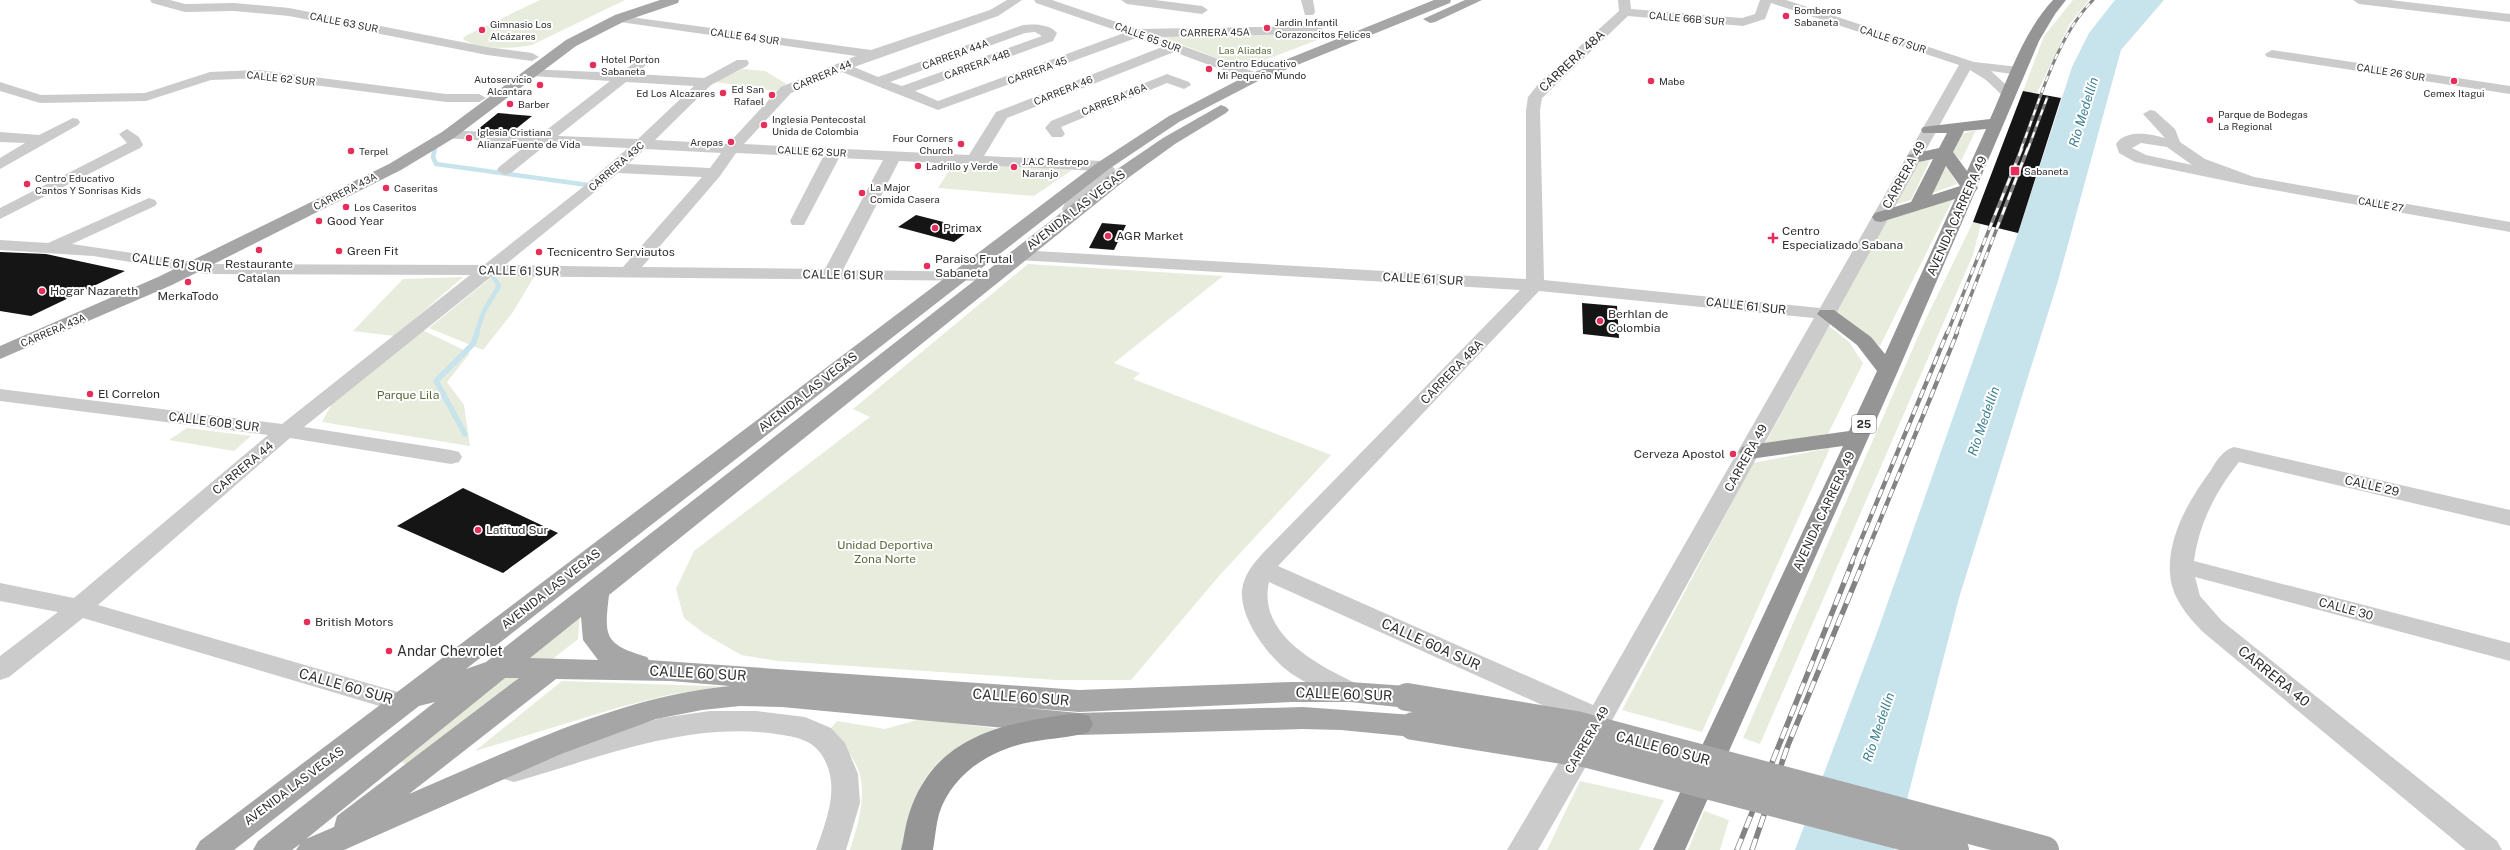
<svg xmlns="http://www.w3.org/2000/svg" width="2510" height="850" font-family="'Public Sans',sans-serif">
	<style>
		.green { fill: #e7ecdc }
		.water { fill: #c7e4ec }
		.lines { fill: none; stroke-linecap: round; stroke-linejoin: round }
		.stream-far2 { stroke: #c7e4ec; stroke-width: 3.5 }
		.stream-far1 { stroke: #c7e4ec; stroke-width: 4.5 }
		.stream { stroke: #c7e4ec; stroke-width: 5.5 }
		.building { fill: #151515 }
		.minor { fill: #cbcbcb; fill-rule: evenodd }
		.major { fill: #a6a6a6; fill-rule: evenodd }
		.highway { fill: #959595; fill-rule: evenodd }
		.rail-far3-casing { stroke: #838383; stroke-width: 3 }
		.rail-far2-casing { stroke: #838383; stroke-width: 3.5 }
		.rail-far1-casing { stroke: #838383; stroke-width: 4.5 }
		.rail-casing { stroke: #838383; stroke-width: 5.5 }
		.rail-far3 { stroke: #fff; stroke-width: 2; stroke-dasharray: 6; stroke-linecap: butt }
		.rail-far2 { stroke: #fff; stroke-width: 2.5; stroke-dasharray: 8; stroke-linecap: butt }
		.rail-far1 { stroke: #fff; stroke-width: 3; stroke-dasharray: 9; stroke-linecap: butt }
		.rail { stroke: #fff; stroke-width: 4; stroke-dasharray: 12; stroke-linecap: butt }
		.major-bridge { stroke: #a6a6a6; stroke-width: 28 }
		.poi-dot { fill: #e72e5b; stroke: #fff; stroke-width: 1.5 }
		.labels { text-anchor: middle; stroke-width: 4; stroke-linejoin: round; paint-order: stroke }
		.far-poi-label { font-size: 10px; fill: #2e2e2e; stroke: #fff; text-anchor: start }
		.far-street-label { font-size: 10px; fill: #2e2e2e; stroke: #fff }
		.far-park-label { font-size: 10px; fill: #596a3b; stroke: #fff }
		.shield { fill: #fff; stroke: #6d6d6d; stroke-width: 1 }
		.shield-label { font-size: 11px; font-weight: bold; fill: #2e2e2e }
		.street-label { font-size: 12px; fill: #2e2e2e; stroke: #fff }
		.poi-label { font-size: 12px; fill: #2e2e2e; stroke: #fff; text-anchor: start }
		.park-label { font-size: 12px; fill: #596a3b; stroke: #fff }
		.water-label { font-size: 13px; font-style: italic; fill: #3b7f91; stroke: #fff }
		.near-street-label { font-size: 14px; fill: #2e2e2e; stroke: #fff }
		.near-poi-label { font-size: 14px; fill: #2e2e2e; stroke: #fff; text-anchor: start }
	</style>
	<rect width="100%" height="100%" fill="#fff"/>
	<path class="green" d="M540,0H625L532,45C512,49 483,50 464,40L463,38L467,35Z
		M2073,0H2089L2069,25L2037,93L2023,91L2044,36Z
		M1314,33L1325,37L1244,68L1156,35Z
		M743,69L765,71L788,85L776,91L715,82Z
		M1976,130L1961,161L1952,152L1961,134Z
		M956,160L1072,170L1034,196L938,188Z
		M1930,160L1911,200L1890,206L1913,163Z
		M1947,166L1957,184L1930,194Z
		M1953,199L1880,346L1835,312L1887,219Z
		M1973,222L1981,224L1973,255L1760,744L1743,738L1924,323Z
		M1028,264L1223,276L1114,363L1140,373L1133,379L1331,455L1219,576L1131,680H1057L778,661L741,655L705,634L684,618L676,589L694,551L870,417L853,409Z
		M494,275H535L513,312L483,350L429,328Z
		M463,277L395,336L353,331L403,279Z
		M1829,326L1849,342L1863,363L1828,434L1765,444Z
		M422,330L470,353L447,382L464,405L470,446L322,422L333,402Z
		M187,428L251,436L234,451L169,440Z
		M1830,448L1702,732L1622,710L1753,463Z
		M580,613L578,639L415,769L394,758Z
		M562,681L736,687L672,694L620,707L475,751Z
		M921,719L1000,729C985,736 968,741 955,750C917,773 910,810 901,850H850C860,818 872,781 848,752C842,745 834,739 827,733L837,721L885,729Z
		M1580,781L1664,800L1639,850H1547Z
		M1704,811L1729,820L1720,850H1688Z"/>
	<path class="water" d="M2115,0H2164L2121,50L2058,281L1959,598L1894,850H1795L1878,630L2018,233L2072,67L2089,33Z"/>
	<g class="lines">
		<path class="stream-far2" d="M435,149L436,141"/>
		<path class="stream-far1" d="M435,148L433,157L436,164L588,185
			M476,334L484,311L499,286L492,275"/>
		<path class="stream" d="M465,434L436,381L473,344L477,333"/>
	</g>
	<path class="building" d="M2023,91L2061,98L2018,233L1973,222Z
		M498,113L532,116L512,132L477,130Z
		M916,215L971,229L954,242L898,227Z
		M1102,223L1126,225L1114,250L1089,248Z
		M0,252L46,254L125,271L31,316L0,311Z
		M1582,303L1617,306L1619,338L1583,334Z
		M463,488L558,533L503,573L397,526Z"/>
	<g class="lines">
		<path class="minor" d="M150,0H170L185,4L234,3L289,8L487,47L532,53L539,57L532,61L487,55L289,16L234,11L185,12L152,3Z
			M1007,0H1022L998,16L854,67L878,77L1023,25C1033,24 1050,24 1057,33L1053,41L915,91L938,101L1124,33L1036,3L1034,0H1052L1137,29L1318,26L1324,30L1318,34L1158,37L1260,74L1262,77L1255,81L1250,80L1174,52L1007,118L984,156L1103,161L1109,163L1115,169L1112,179L1076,213H1064L1062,209L1066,201L1098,175L1099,171L899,161L843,270L989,272L995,273L998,277L995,281L492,276L304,427L451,450L459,452L462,457L459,462L451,464L290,438L98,605L412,696L416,703L412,710L403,713L83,618L9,677L0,680V656L58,612L0,601V583L74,598L268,435L0,401V389L282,424L470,275L206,274L93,256L0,250V240L48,243L149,198L155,200L157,203L155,206L72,244L206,264L484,265L583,187L628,148L547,144L511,173L505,175L497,170L499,167L529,143L443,138L440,135L448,130L540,135L610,81L532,76L525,72L527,69L620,73L647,54L654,58L636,74L704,78L737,60H747L749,63L747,66L711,85L655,140L728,144L781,87L856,56L620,22L614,18L616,15L871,50L990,10ZM1035,32L1042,36L902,86L890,82L1025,33ZM1136,38L1162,47L996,112L969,155L744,144L791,93L842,72L938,110ZM626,82L694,86L638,139L558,136ZM645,149L721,153L710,168L628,164ZM736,153L823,157L790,221L792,225H804L806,221L839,158L883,160L825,269L642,267L720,176ZM618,173L702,177L623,267L505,265Z
			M1121,0H1155L1202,6L1208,10L1202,14L1127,4Z
			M1301,0H1313L1315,12L1313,15H1305Z
			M1618,0H1630L1631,9L1742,18L1755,14L1760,0H1786L1974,62L2019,67L2026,71L2019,75L1991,71L2016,94L2009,98L2004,97L1986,80L1970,70L1609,726L1538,850H1507L1582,723L1269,582C1257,636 1320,666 1359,685L1363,692L1359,699C1345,703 1335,697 1322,690C1309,684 1294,677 1283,667C1264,650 1240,617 1242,590C1244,575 1253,564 1263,553L1520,290L1018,260L1012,259L1009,255L1012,251L1018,250L1526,279V110L1528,97L1540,82L1619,11ZM1771,3L1959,65L1820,308L1544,280L1540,110L1542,98L1628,16L1743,26L1765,19ZM1539,291L1814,318L1593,705L1278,566Z
			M2353,0H2390L2510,14V22L2359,4Z
			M2272,50L2510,86V94L2267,57L2265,54Z
			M259,70L446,94H479L486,98L479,102H446L259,78L211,80L146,101L40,103L0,91V82L41,95L145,93L210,72Z
			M1167,74L1189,82L1191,85L1184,89L1167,83L1061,127L1065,134L1062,137H1052L1045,128L1051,121Z
			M2150,110L2155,111L2175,129L2180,142L2205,159L2254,177L2510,222V232L2251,186L2135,162L2119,153L2116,144C2126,129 2150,134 2165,138L2143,114ZM2141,143L2167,147L2192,165L2146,155L2132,148Z
			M73,118L78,119L80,122L78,125L0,169V158L25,143L0,142V132L39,135Z
			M127,129L139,137L143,145L140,148L0,219V208L127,143L119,134Z
			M2234,447L2510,510V526L2239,462C2216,491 2199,523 2194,561L2510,643V661L2195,577L2200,596L2222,621L2497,841L2502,850H2466L2204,633C2191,620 2177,604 2172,586C2162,545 2188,501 2211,470C2217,460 2223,450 2234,447Z
			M710,711H756L805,717L831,728L845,743L858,774L860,803L846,850H816C826,821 841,787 823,757C813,739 795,737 776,734C687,721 599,758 514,782L504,779L500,771L504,763L514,760L661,718Z"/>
		<path class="major" d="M660,0H679L678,3L625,21L576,46L454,138L401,170L172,285L0,359V346L158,277L389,164L442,132L566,40L615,15Z
			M1434,0H1451L1450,3L1260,80L1179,122L1109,169L466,669L486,662L1116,170L1163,138L1221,105L1226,107L1229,110L1226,113L1175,144L1128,178L609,595C604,637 604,644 647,657L649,660L1079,690L1292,682H1350L1407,686L1417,690L1421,697L1417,704L1407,708L1350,702H1292L1079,712L1004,706L1079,713L1303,707L1413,715L1423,718L1427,726L1423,734L1413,737L1341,730L1303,729L1079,735L782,707L740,706L702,710L656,719L561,754L344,850H296L300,844L292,850H253L258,841L435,702L419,706L234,850H195L200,841L1097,163L1169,116L1250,74ZM581,617L583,640L598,660L530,658ZM505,678H519L337,816L334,827L306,839ZM556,679L671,681L730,686C616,697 513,750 409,794Z
			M1465,0H1482L1435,22L1430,23L1423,19Z"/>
		<path class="highway" d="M2053,0H2066L2055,14L2039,41L1977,186L1978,188L1975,192L1898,371L1685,850H1653L1843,446L1750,459L1742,457L1739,452L1742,447L1750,445L1849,431L1877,371L1857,345L1817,314L1820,310H1834L1871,337L1885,354L1955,199L1881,222L1875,221L1872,217L1875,213L1911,202L1933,159L1914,163L1906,158L1908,155L1939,148L1947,133H1923L1921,130L1923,127L1990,119C2008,79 2023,32 2053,0ZM1986,129L1967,171L1953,152L1964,131ZM1946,166L1960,186L1932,195Z
			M1079,713L1089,716L1093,724L1089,732C1070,738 1051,738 1031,742C992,749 952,773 939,814C936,825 935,838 933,850H901C904,838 905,826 909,814C934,734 1007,722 1079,713Z"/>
		<defs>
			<path id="rail-far3" d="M2021,149C2040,101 2056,37 2093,0
				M2028,149L2047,98"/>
			<path id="rail-far2" d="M1947,334L2022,148
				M1956,334L2028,148"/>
			<path id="rail-far1" d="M1851,564L1947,333
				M1862,564L1957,333"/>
			<path id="rail" d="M1737,850L1852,563
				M1752,850L1788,745L1863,563"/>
		</defs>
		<use href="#rail-far3" class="rail-far3-casing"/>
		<use href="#rail-far2" class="rail-far2-casing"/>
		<use href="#rail-far1" class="rail-far1-casing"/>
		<use href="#rail" class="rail-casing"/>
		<use href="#rail-far3" class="rail-far3"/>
		<use href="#rail-far2" class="rail-far2"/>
		<use href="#rail-far1" class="rail-far1"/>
		<use href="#rail" class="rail"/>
		<path class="major-bridge" d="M1407,697L1576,725L2045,850
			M1413,726L1588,754L1955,850"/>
	</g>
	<g class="poi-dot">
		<circle cx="1786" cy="16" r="4"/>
		<circle cx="1267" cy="28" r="4"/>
		<circle cx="482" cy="30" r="4"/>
		<circle cx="593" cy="65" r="4"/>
		<circle cx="1209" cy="69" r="4"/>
		<circle cx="1651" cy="81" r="4"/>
		<circle cx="2454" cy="81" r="4"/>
		<circle cx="540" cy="85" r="4"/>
		<circle cx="723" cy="93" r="4"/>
		<circle cx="772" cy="95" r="4"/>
		<circle cx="510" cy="104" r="4"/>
		<circle cx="2210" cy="120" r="4"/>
		<circle cx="764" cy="125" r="4"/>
		<circle cx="469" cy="138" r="4"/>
		<circle cx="731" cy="142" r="4"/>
		<circle cx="961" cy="144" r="4"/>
		<circle cx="351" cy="151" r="4"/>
		<circle cx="918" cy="166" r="4"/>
		<circle cx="1014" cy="167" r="4"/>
		<rect x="2010" y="166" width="10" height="10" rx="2"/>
		<circle cx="27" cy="184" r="4"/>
		<circle cx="386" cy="188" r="4"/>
		<circle cx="862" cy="193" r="4"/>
		<circle cx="346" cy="207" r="4"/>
		<circle cx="319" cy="221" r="4"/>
		<circle cx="935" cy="228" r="4"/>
		<circle cx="1108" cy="236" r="4"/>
		<path d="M1771 232h4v4h4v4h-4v4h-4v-4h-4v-4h4z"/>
		<circle cx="259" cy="250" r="4"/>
		<circle cx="339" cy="251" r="4"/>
		<circle cx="539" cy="252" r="4"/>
		<circle cx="927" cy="266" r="4"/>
		<circle cx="188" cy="282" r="4"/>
		<circle cx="42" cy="291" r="4"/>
		<circle cx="1600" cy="321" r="4"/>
		<circle cx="90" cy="394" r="4"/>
		<circle cx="1733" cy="454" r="4"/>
		<circle cx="478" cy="530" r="4"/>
		<circle cx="307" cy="622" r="4"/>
		<circle cx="389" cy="651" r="4"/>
	</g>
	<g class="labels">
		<g class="far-poi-label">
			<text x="1794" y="14">Bomberos<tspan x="1794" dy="12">Sabaneta</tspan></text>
			<text x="1275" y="26">Jardin Infantil<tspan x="1275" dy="12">Corazoncitos Felices</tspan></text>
			<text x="490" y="28">Gimnasio Los<tspan x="490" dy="12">Alcázares</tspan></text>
			<text x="601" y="63">Hotel Porton<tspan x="601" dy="12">Sabaneta</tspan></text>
			<text x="1217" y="67">Centro Educativo<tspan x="1217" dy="12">Mi Pequeño Mundo</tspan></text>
			<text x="532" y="83" text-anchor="end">Autoservicio<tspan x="532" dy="12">Alcantara</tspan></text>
			<text x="1659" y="85">Mabe</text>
			<text x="764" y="93" text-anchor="end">Ed San<tspan x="764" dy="12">Rafael</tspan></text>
			<text x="715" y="97" text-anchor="end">Ed Los Alcazares</text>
			<text x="2454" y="97" text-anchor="middle">Cemex Itagui</text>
			<text x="518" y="108">Barber</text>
			<text x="2218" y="118">Parque de Bodegas<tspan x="2218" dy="12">La Regional</tspan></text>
			<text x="772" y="123">Inglesia Pentecostal<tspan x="772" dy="12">Unida de Colombia</tspan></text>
			<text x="477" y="136">Iglesia Cristiana<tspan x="477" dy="12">AlianzaFuente de Vida</tspan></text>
			<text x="953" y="142" text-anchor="end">Four Corners<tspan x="953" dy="12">Church</tspan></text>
			<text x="723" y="146" text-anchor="end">Arepas</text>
			<text x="359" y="155">Terpel</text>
			<text x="1022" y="165">J.A.C Restrepo<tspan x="1022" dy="12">Naranjo</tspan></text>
			<text x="926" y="170">Ladrillo y Verde</text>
			<text x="2024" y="175">Sabaneta</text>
			<text x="35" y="182">Centro Educativo<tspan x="35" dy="12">Cantos Y Sonrisas Kids</tspan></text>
			<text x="870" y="191">La Major<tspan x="870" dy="12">Comida Casera</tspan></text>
			<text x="394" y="192">Caseritas</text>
			<text x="354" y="211">Los Caseritos</text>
		</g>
		<g class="far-street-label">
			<text transform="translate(1687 18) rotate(5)" y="4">CALLE 66B SUR</text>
			<text transform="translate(344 22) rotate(11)" y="4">CALLE 63 SUR</text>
			<text transform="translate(1215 32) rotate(-1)" y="4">CARRERA 45A</text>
			<text transform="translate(745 36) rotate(8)" y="4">CALLE 64 SUR</text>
			<text transform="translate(1148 37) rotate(20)" y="4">CALLE 65 SUR</text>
			<text transform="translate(1893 39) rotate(18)" y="4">CALLE 67 SUR</text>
			<text transform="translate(955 54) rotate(-20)" y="4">CARRERA 44A</text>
			<text transform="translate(977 64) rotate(-20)" y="4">CARRERA 44B</text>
			<text transform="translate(1037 70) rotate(-20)" y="4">CARRERA 45</text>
			<text transform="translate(2391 72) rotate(9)" y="4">CALLE 26 SUR</text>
			<text transform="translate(822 75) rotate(-23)" y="4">CARRERA 44</text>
			<text transform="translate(281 78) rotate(6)" y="4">CALLE 62 SUR</text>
			<text transform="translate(1063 90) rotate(-22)" y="4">CARRERA 46</text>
			<text transform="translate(1114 99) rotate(-22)" y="4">CARRERA 46A</text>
			<text transform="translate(812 151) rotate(3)" y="4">CALLE 62 SUR</text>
			<text transform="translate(616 166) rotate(-41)" y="4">CARRERA 43C</text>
			<text transform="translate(345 191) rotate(-27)" y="4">CARRERA 43A</text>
			<text transform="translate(2381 204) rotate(10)" y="4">CALLE 27</text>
			<text transform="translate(53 330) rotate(-23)" y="4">CARRERA 43A</text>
		</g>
		<g class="far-park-label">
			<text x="1245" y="54">Las Aliadas</text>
		</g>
		<rect class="shield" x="1852" y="415" width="24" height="18" rx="3"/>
		<g class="shield-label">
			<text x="1864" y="428">25</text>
		</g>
		<g class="street-label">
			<text transform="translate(1572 61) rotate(-43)" y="4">CARRERA 48A</text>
			<text transform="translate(1904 175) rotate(-61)" y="4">CARRERA 49</text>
			<text transform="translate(1076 210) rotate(-38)" y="4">AVENIDA LAS VEGAS</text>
			<text transform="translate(1957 216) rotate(-66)" y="4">AVENIDA CARRERA 49</text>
			<text transform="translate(172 263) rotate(8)" y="4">CALLE 61 SUR</text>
			<text transform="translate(519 271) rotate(1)" y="4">CALLE 61 SUR</text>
			<text transform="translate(843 275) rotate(1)" y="4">CALLE 61 SUR</text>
			<text transform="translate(1423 279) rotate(3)" y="4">CALLE 61 SUR</text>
			<text transform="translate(1746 306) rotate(6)" y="4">CALLE 61 SUR</text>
			<text transform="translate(1452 372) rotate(-46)" y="4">CARRERA 48A</text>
			<text transform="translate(808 392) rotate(-38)" y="4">AVENIDA LAS VEGAS</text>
			<text transform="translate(214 422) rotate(7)" y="4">CALLE 60B SUR</text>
			<text transform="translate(1746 458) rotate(-61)" y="4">CARRERA 49</text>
			<text transform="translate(243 468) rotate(-40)" y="4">CARRERA 44</text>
			<text transform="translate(2372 486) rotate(13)" y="4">CALLE 29</text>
			<text transform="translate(1824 511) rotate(-65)" y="4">AVENIDA CARRERA 49</text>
			<text transform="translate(551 589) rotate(-38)" y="4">AVENIDA LAS VEGAS</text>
			<text transform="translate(2346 609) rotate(15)" y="4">CALLE 30</text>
			<text transform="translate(1587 740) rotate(-60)" y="4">CARRERA 49</text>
			<text transform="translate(294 786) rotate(-37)" y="4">AVENIDA LAS VEGAS</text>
		</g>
		<g class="poi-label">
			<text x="327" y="225">Good Year</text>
			<text x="943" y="232">Primax</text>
			<text x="1782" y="235">Centro<tspan x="1782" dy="14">Especializado Sabana</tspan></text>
			<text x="1116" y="240">AGR Market</text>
			<text x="347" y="255">Green Fit</text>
			<text x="547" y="256">Tecnicentro Serviautos</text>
			<text x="935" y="263">Paraiso Frutal<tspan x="935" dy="14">Sabaneta</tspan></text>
			<text x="259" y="268" text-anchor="middle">Restaurante<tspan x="259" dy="14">Catalan</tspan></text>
			<text x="50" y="295">Hogar Nazareth</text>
			<text x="188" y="300" text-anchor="middle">MerkaTodo</text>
			<text x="1608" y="318">Berhlan de<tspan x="1608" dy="14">Colombia</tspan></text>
			<text x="98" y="398">El Correlon</text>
			<text x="1725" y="458" text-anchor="end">Cerveza Apostol</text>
			<text x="486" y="534">Latitud Sur</text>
			<text x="315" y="626">British Motors</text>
		</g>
		<g class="park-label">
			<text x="408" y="399">Parque Lila</text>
			<text x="885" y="549">Unidad Deportiva<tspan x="885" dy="14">Zona Norte</tspan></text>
		</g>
		<g class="water-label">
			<text transform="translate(2083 112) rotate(-73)" y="5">Río Medellín</text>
			<text transform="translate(1983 421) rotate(-71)" y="5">Río Medellín</text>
			<text transform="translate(1878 727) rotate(-71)" y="5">Río Medellín</text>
		</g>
		<g class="near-street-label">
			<text transform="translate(1431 644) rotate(24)" y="5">CALLE 60A SUR</text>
			<text transform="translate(698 673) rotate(3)" y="5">CALLE 60 SUR</text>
			<text transform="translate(2274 676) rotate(39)" y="5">CARRERA 40</text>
			<text transform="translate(346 686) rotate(16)" y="5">CALLE 60 SUR</text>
			<text transform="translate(1344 694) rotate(2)" y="5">CALLE 60 SUR</text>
			<text transform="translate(1021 697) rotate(4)" y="5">CALLE 60 SUR</text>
			<text transform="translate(1663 748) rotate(15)" y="5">CALLE 60 SUR</text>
		</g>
		<g class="near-poi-label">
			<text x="397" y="656">Andar Chevrolet</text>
		</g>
	</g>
</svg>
